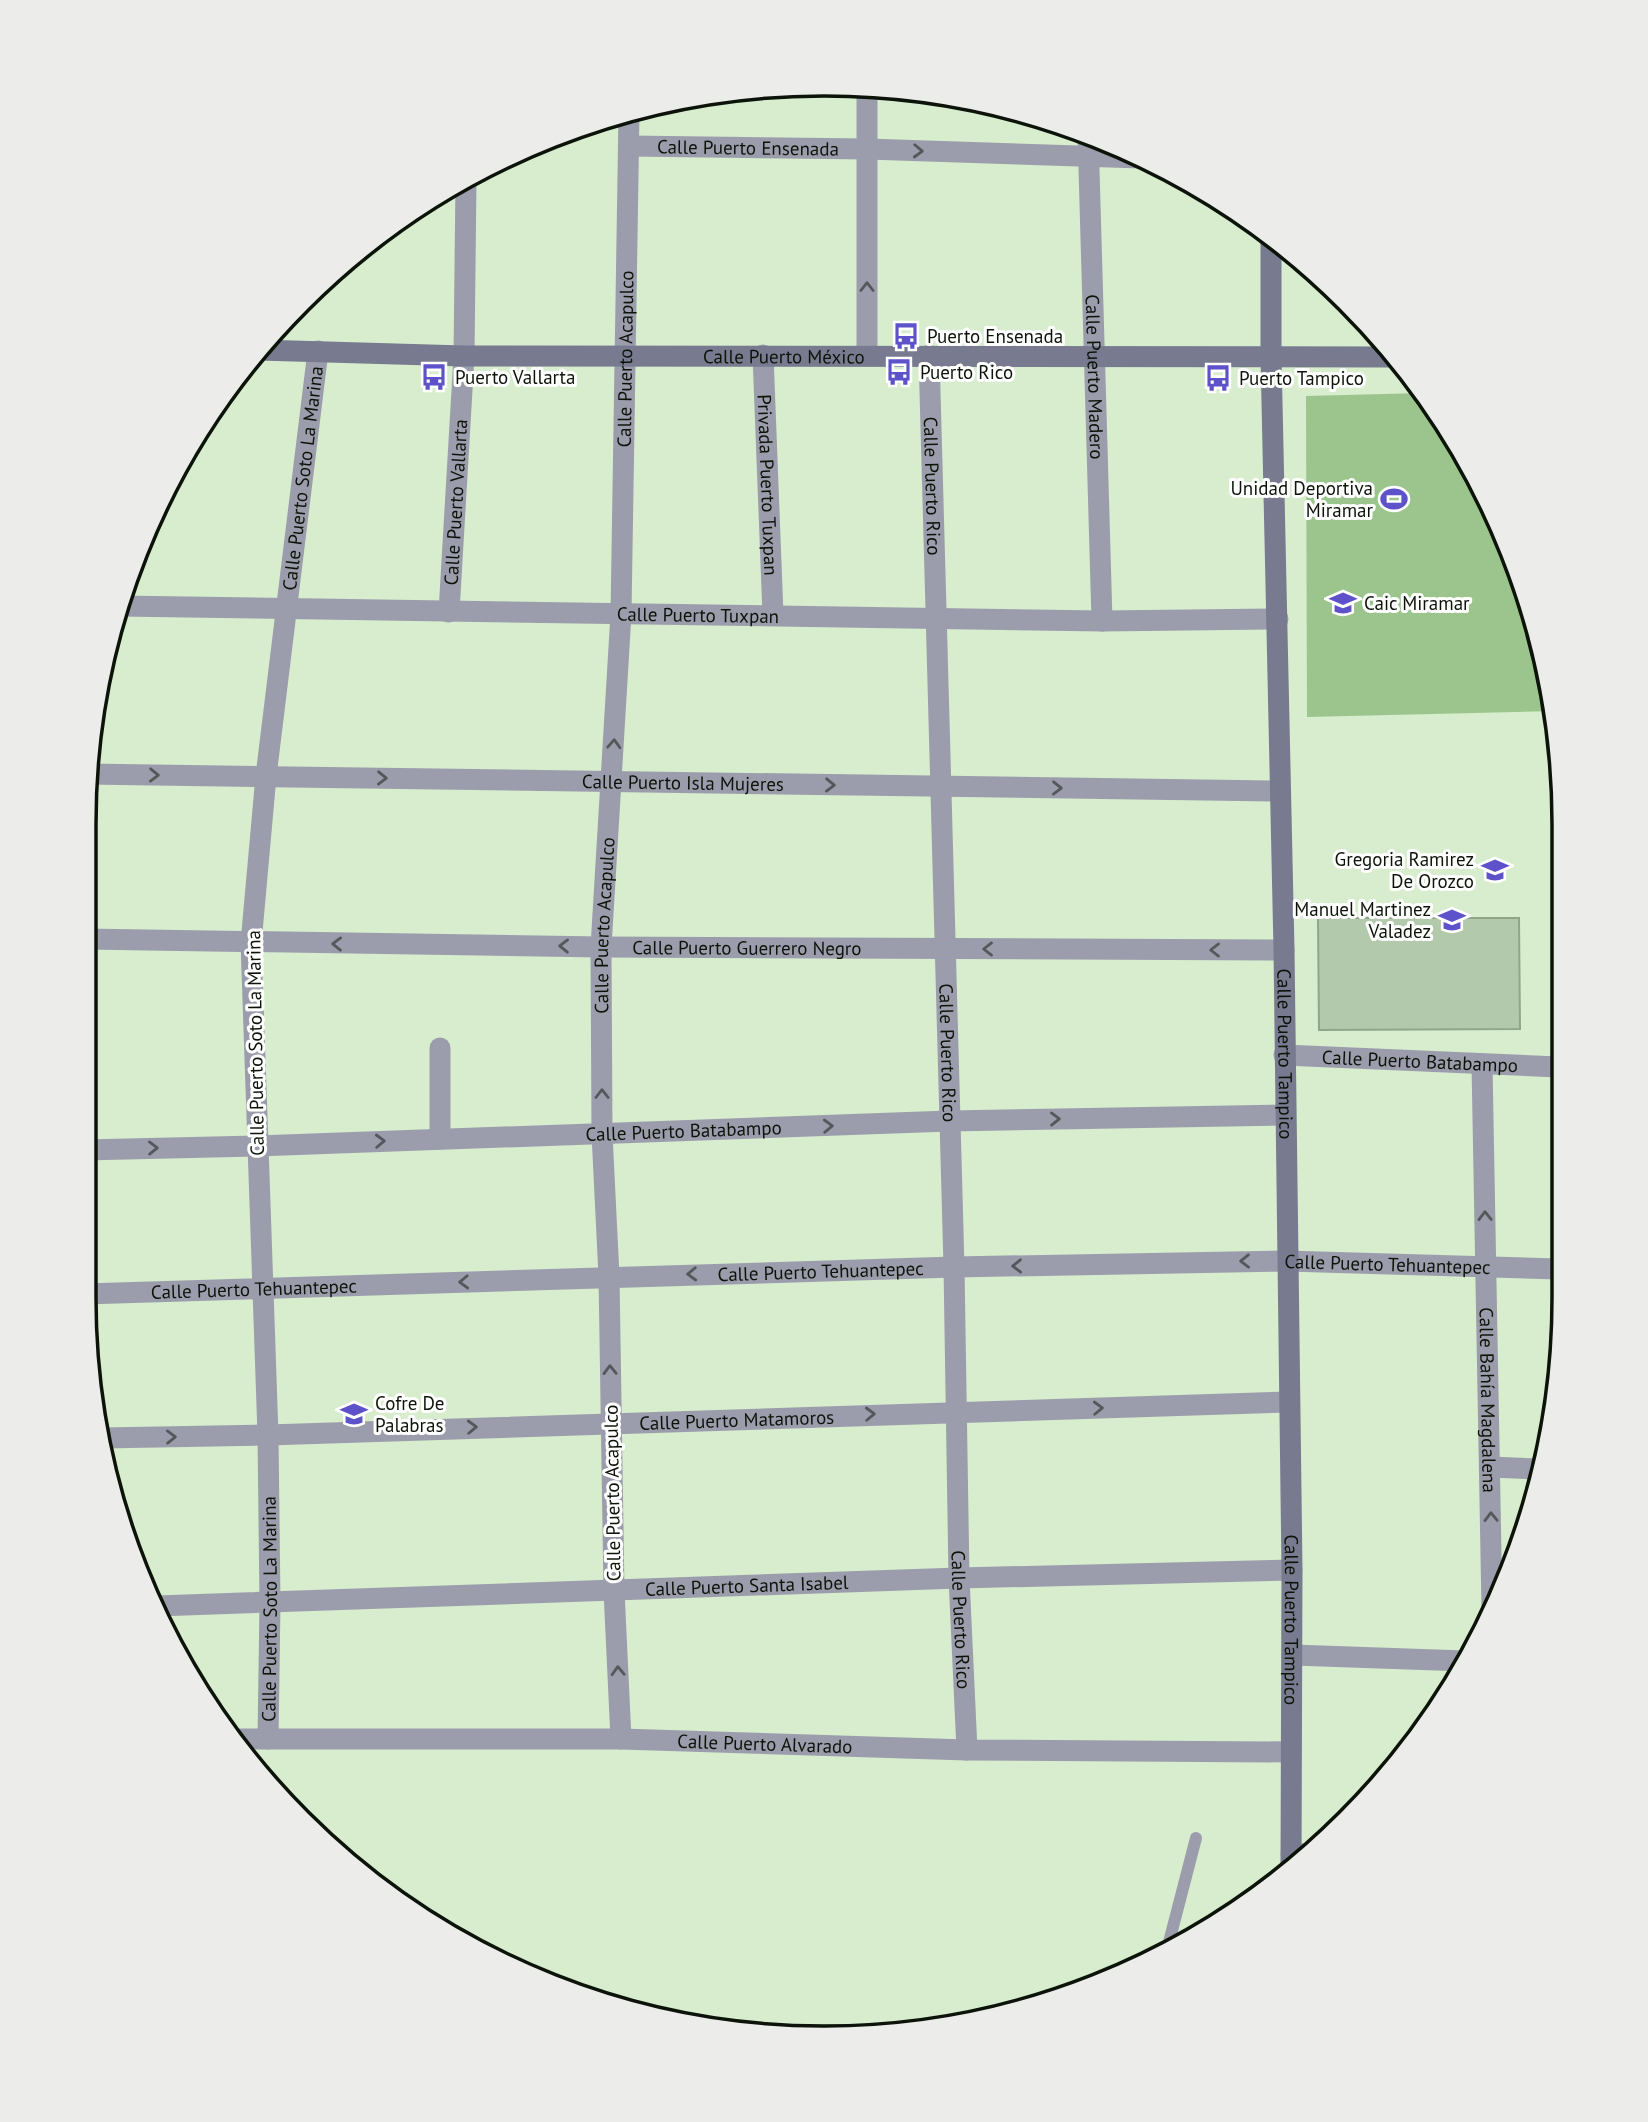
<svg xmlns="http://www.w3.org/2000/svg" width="1648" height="2122" font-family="'PT Sans',sans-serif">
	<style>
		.green { fill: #9cc58d }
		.building { fill: #b3c9ab; stroke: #91a689; stroke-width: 2 }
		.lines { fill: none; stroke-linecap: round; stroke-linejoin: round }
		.lane { stroke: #9c9dac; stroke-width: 12 }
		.street { stroke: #9c9dac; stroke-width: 21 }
		.secondary { stroke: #787a8f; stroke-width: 21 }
		.oneway { stroke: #54585a }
		.labels { text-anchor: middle; stroke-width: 6; stroke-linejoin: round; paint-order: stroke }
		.street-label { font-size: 19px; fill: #0c1409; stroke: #fff }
		.poi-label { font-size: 19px; fill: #0c1409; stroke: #fff; text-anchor: start }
		.rim { fill: none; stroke: #0c1409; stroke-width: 3.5 }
	</style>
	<rect width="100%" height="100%" fill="#d7edce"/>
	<path class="green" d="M1423,393L1440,413L1525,586L1554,711L1307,717L1306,396Z"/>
	<path class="building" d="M1318,918H1519L1520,1029L1319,1030Z"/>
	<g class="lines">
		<path class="lane" d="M1168,1946L1196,1838"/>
		<g class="street">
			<path id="s1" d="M1088,134L1102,621"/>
			<path id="s2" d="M629,146L867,149L1141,158"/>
			<path id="s3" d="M763,355L773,615"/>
			<path d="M867,355V88"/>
			<path id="s4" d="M929,355L954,1267L959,1578L967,1750"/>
			<path id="s5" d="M119,606L1102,621L1278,619"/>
			<path id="s6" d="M449,612L464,356L466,180"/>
			<path id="s7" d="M86,774L1280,791"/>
			<path id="s8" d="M85,939L601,947L1284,950"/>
			<path d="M440,1048V1139"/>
			<path id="s9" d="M1284,1055L1558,1067"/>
			<path id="s10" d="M1482,1064L1492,1610"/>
			<path id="s11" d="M84,1150L257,1146L949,1121L1285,1115"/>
			<path id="s12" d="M84,1294L954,1267L1286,1261L1558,1269"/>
			<path id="s13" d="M102,1438L268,1435L1288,1402"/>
			<path d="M1490,1467L1538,1469"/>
			<path id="s14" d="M157,1606L959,1578L1292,1570"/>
			<path d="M1293,1655L1465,1661"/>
			<path id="s15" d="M238,1739H621L967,1750L1291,1752"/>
			<path id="s16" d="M268,1739L270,1603L268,1435L251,943L266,776L318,351"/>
			<path id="s17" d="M621,1739L614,1591L609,1276L602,1134L601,947L621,614L629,113"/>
			<path d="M1291,1854H1307"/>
		</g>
		<g class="secondary">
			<path id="s18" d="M1271,238V357L1284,950L1292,1570L1291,1867"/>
			<path id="s19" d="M259,350L464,356L1393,357"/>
		</g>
	</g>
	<defs><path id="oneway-chevron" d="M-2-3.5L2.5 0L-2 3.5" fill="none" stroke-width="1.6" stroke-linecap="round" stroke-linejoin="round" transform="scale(1.75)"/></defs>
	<g class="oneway">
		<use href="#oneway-chevron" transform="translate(918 151) rotate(2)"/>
		<use href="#oneway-chevron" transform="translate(867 287) rotate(-90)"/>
		<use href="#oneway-chevron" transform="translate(614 744) rotate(-87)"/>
		<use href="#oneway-chevron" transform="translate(154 775) rotate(1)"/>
		<use href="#oneway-chevron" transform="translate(382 778) rotate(1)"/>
		<use href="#oneway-chevron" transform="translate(830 785) rotate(1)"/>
		<use href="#oneway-chevron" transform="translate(1057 788) rotate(1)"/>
		<use href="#oneway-chevron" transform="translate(337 944) rotate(-179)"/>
		<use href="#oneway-chevron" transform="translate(564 946) rotate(-179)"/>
		<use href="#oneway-chevron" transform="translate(988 949) rotate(-180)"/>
		<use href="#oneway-chevron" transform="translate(1215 950) rotate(-180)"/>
		<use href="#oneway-chevron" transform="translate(602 1094) rotate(-90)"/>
		<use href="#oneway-chevron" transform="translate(1055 1119) rotate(-1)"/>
		<use href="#oneway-chevron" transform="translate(828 1126) rotate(-2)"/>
		<use href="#oneway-chevron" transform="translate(380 1141) rotate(-2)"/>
		<use href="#oneway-chevron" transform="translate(153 1148) rotate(-1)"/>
		<use href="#oneway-chevron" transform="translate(1485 1216) rotate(-91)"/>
		<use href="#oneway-chevron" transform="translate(1245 1261) rotate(179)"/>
		<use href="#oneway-chevron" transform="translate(1017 1266) rotate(179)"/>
		<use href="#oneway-chevron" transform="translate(692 1274) rotate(178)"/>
		<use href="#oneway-chevron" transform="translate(464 1282) rotate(178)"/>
		<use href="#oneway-chevron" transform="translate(610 1370) rotate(-91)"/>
		<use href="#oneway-chevron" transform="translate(1098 1408) rotate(-2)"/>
		<use href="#oneway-chevron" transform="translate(870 1414) rotate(-2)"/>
		<use href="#oneway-chevron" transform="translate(472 1427) rotate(-2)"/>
		<use href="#oneway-chevron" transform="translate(171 1437) rotate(-1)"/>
		<use href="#oneway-chevron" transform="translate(1491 1517) rotate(-91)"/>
		<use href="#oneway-chevron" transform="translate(618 1671) rotate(-92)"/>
	</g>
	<defs>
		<symbol id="bus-bare" viewBox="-9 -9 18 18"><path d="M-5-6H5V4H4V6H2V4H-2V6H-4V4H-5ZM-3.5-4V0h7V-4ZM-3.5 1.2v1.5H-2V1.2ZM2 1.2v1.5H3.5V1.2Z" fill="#5d52ca" stroke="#fff" stroke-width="2.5" paint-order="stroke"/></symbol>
		<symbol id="stadium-bare" viewBox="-9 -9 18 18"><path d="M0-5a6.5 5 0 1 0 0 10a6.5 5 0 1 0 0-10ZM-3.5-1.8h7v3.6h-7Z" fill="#5d52ca" stroke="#fff" stroke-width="2.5" paint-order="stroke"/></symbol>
		<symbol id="school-bare" viewBox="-9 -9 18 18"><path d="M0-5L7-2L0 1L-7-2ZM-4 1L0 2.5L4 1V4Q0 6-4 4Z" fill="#5d52ca" stroke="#fff" stroke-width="2.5" paint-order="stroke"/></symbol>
	</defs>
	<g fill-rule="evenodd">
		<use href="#bus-bare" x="887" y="317" width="38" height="38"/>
		<use href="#bus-bare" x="880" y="353" width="38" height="38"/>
		<use href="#bus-bare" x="415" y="358" width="38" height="38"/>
		<use href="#bus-bare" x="1199" y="359" width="38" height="38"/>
		<use href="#stadium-bare" x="1375" y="480" width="38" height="38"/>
		<use href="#school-bare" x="1324" y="584" width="38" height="38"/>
		<use href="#school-bare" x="1476" y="851" width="38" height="38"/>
		<use href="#school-bare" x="1433" y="901" width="38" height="38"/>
		<use href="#school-bare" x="335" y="1395" width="38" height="38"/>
	</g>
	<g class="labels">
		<g class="street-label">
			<text dy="7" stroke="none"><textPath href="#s2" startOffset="119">Calle Puerto Ensenada</textPath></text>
			<text dy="7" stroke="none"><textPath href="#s19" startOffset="525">Calle Puerto México</textPath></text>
			<text dy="7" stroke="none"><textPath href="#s17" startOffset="1381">Calle Puerto Acapulco</textPath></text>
			<text dy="7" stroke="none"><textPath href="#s1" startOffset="243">Calle Puerto Madero</textPath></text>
			<text dy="7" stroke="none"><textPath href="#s16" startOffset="1264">Calle Puerto Soto La Marina</textPath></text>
			<text dy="7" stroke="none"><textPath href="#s3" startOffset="130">Privada Puerto Tuxpan</textPath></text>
			<text dy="7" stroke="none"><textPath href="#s4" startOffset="131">Calle Puerto Rico</textPath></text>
			<text dy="7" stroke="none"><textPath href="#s6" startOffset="110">Calle Puerto Vallarta</textPath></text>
			<text dy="7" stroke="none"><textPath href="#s5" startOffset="579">Calle Puerto Tuxpan</textPath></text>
			<text dy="7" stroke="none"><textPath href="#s7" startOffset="597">Calle Puerto Isla Mujeres</textPath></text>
			<text dy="7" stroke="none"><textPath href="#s17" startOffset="814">Calle Puerto Acapulco</textPath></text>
			<text dy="7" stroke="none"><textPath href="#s8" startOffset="662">Calle Puerto Guerrero Negro</textPath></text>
			<text transform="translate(255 1043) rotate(-91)" y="7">Calle Puerto Soto La Marina</text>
			<text dy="7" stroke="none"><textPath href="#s4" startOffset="698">Calle Puerto Rico</textPath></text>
			<text dy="7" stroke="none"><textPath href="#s18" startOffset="816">Calle Puerto Tampico</textPath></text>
			<text dy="7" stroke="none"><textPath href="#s9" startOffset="136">Calle Puerto Batabampo</textPath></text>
			<text dy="7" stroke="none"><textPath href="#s11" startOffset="600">Calle Puerto Batabampo</textPath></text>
			<text dy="7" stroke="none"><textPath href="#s12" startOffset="1304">Calle Puerto Tehuantepec</textPath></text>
			<text dy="7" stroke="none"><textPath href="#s12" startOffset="737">Calle Puerto Tehuantepec</textPath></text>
			<text dy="7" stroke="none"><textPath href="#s12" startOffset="170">Calle Puerto Tehuantepec</textPath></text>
			<text dy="7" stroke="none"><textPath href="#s10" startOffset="336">Calle Bahía Magdalena</textPath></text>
			<text dy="7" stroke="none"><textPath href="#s13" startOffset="635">Calle Puerto Matamoros</textPath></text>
			<text transform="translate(612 1493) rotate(-91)" y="7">Calle Puerto Acapulco</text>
			<text dy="7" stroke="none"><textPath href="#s14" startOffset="590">Calle Puerto Santa Isabel</textPath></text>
			<text dy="7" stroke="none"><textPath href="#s16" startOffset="130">Calle Puerto Soto La Marina</textPath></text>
			<text dy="7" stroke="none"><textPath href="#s4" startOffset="1265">Calle Puerto Rico</textPath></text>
			<text dy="7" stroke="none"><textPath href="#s18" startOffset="1382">Calle Puerto Tampico</textPath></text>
			<text dy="7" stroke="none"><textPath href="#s15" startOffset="527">Calle Puerto Alvarado</textPath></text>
		</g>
		<g class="poi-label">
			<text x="927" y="343">Puerto Ensenada</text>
			<text x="920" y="379">Puerto Rico</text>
			<text x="455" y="384">Puerto Vallarta</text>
			<text x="1239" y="385">Puerto Tampico</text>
			<text x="1373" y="495" text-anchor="end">Unidad Deportiva<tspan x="1373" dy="22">Miramar</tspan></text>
			<text x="1364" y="610">Caic Miramar</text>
			<text x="1474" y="866" text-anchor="end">Gregoria Ramirez<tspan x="1474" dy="22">De Orozco</tspan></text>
			<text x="1431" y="916" text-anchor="end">Manuel Martinez<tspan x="1431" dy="22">Valadez</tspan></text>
			<text x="375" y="1410">Cofre De<tspan x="375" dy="22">Palabras</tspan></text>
		</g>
	</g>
	<path d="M0 0H1648V2122H0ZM824 96H824A728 728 0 0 1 1552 824V1298A728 728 0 0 1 824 2026H824A728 728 0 0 1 96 1298V824A728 728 0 0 1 824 96Z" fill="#ececeb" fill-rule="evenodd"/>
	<path class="rim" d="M824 96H824A728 728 0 0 1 1552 824V1298A728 728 0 0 1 824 2026H824A728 728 0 0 1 96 1298V824A728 728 0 0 1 824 96Z"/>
</svg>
